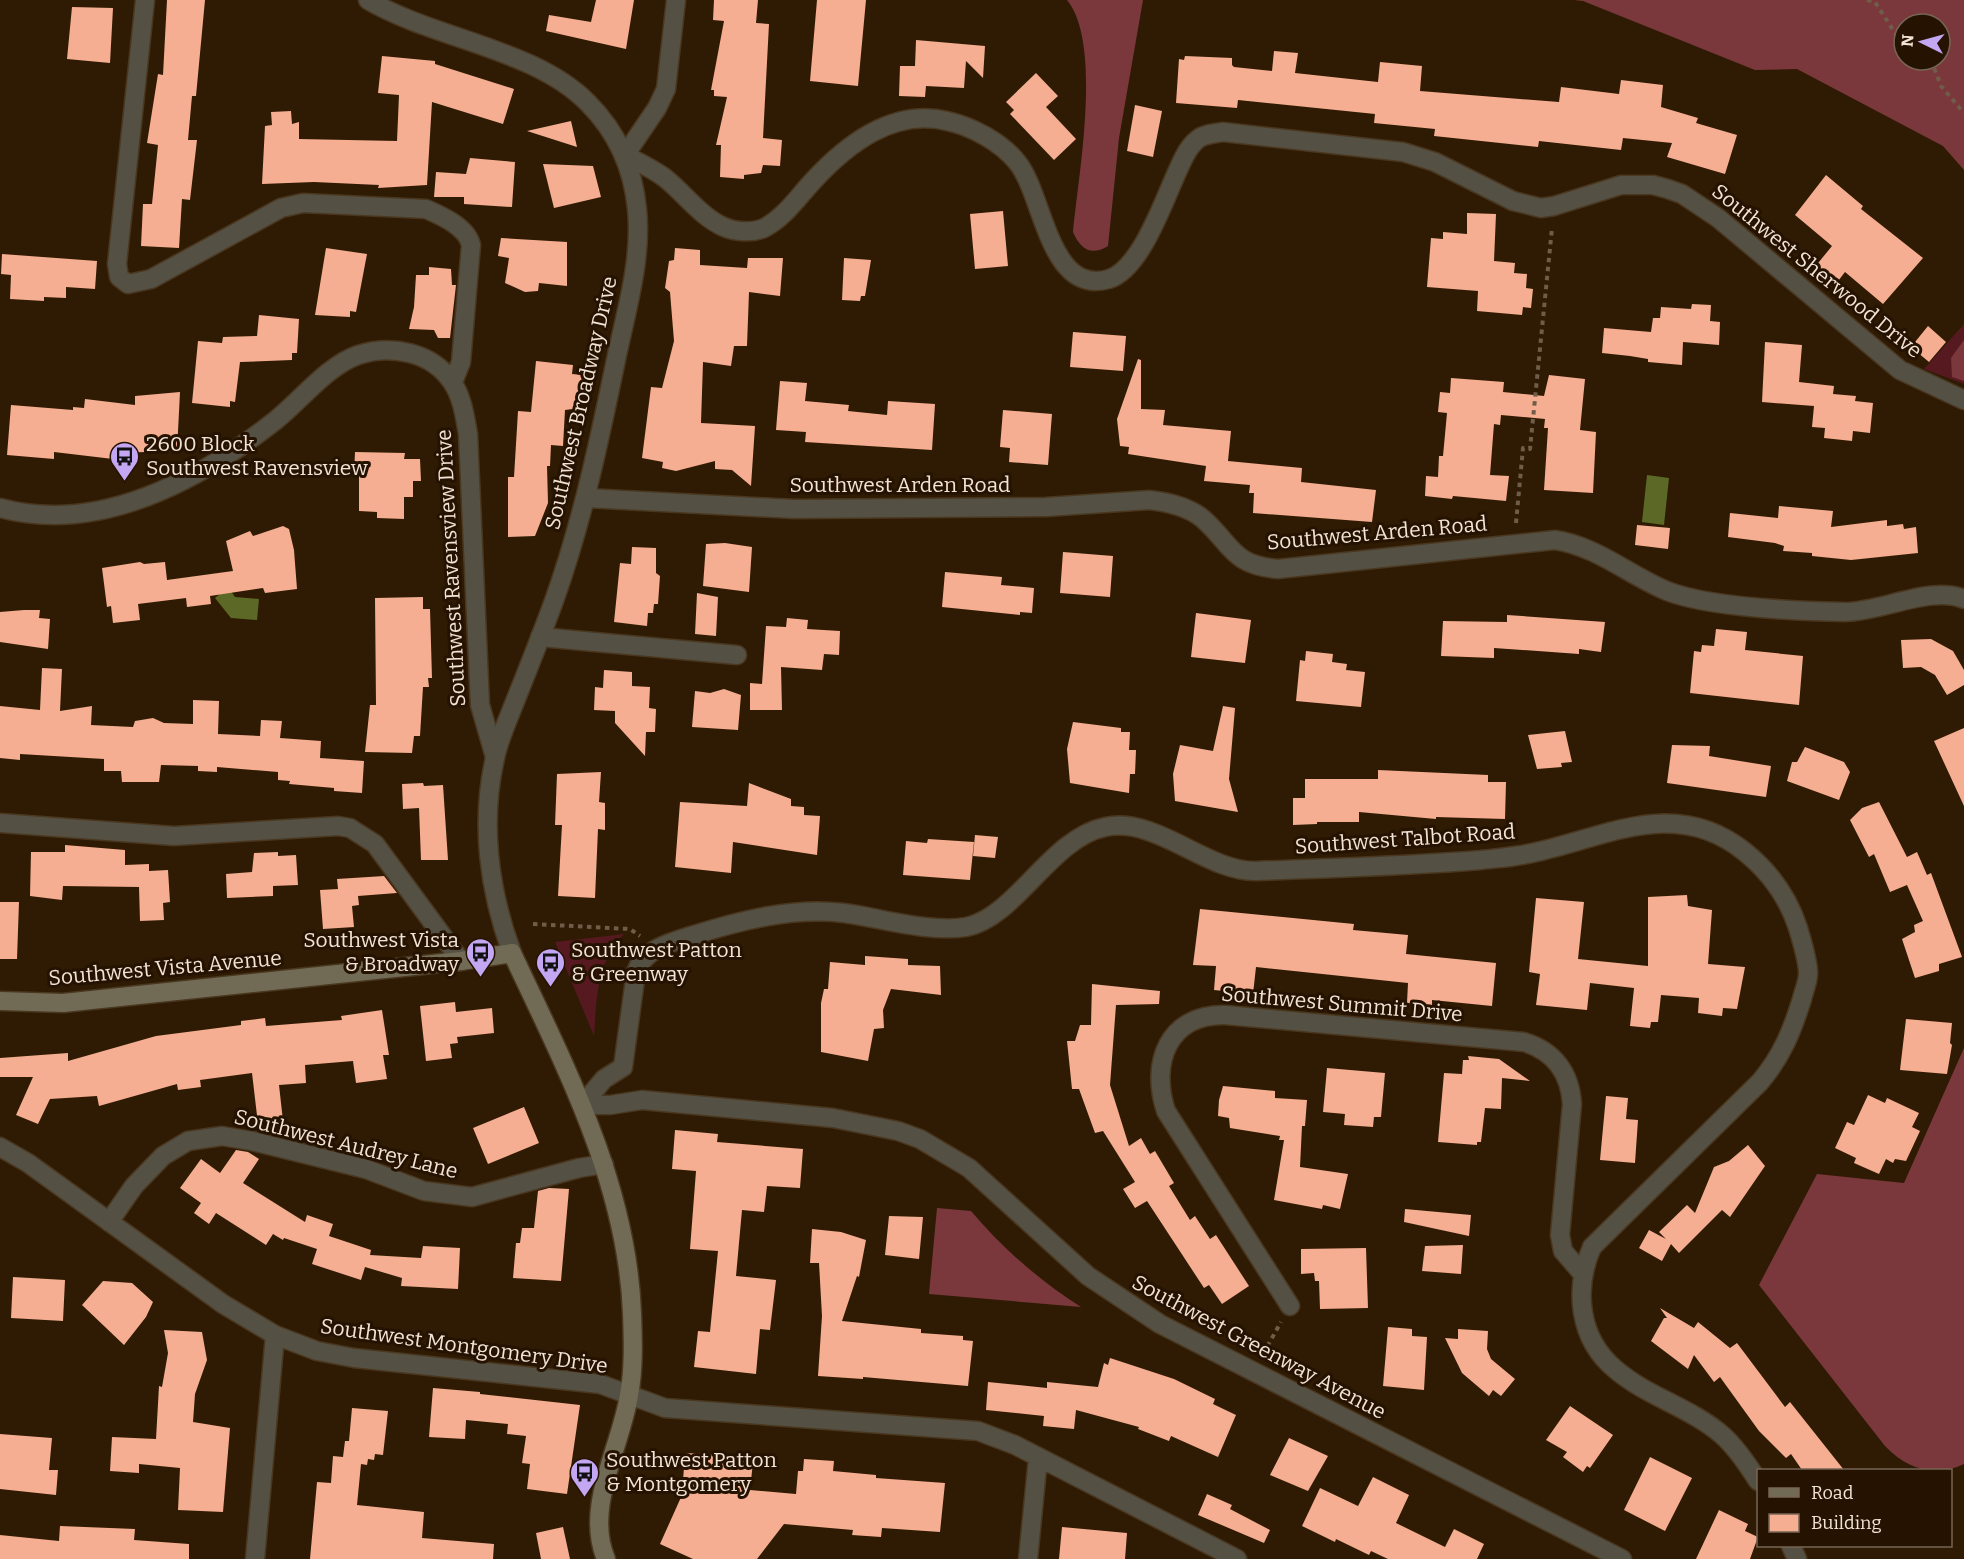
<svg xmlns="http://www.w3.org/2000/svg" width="1964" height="1559" font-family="Bitter,serif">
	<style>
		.green { fill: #561920 }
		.forest { fill: #7b383c; fill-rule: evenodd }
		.water { fill: #5c6926 }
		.building { fill: #f5ae91 }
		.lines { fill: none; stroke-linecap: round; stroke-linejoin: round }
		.minor-casing { stroke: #4a3720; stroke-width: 21 }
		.tertiary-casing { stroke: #4a3720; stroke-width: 21 }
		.secondary-casing { stroke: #4a3720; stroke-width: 21 }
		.path { stroke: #6f5d49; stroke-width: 4; stroke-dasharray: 4.5 4.5; stroke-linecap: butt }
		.minor { stroke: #545043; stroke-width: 18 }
		.tertiary { stroke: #545043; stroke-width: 18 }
		.secondary { stroke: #716b56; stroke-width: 18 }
		.labels { text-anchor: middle; stroke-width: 6; stroke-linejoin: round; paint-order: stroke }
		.street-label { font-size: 21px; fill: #f1e3d5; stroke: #251200 }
		.poi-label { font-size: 21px; fill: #f1e3d5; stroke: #251200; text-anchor: start }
	</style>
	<rect width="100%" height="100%" fill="#2f1b03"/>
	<path class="green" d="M1964,324V384L1924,369Z
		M624,934C596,963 597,998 594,1036L555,942Z"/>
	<path class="forest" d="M1067,0H1143L1119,138L1108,246C1090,257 1080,248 1073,232C1078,177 1103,44 1067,0Z
		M1574,0H1964V170L1943,146L1797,69L1755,70L1583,1ZM1904,24H1940V60H1904Z
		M1964,340V381L1952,377L1951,358Z
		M1964,1048V1464C1935,1478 1907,1469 1885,1446L1759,1285L1817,1174L1904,1183Z
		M937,1208L971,1211C1003,1249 1039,1280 1081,1307L929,1294Z"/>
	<path class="water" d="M1647,475L1669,478L1664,525L1642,522Z
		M228,587L235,597L259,599L257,620L231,618L215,598Z"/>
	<path class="building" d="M167,0H205L196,96H192L188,140H197L190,200L182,199L179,248L141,246L143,204H152L158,145L147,143L158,74L163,75Z
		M596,0H634L626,49L546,31L549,15L591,22Z
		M714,0H758L756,23L769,24L763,138L782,140L780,166L763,165L761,173L744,175V179L720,177L721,145H716L727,97L714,96V90H711L724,21L713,20Z
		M817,0H866L858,86L810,81Z
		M72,7L113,8L110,63L67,59Z
		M916,40L985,46L983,78L966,61L964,88L926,86L925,97L899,96L900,66H915Z
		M1274,51L1298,53L1295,73L1378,82L1380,62L1422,66L1420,91L1559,102L1561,87L1619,94L1621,80L1663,85L1661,107L1698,118L1696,123L1737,135L1725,174L1667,157L1672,143L1623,138L1621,150L1539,141L1538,147L1434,136L1435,129L1374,123L1375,114L1238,100L1237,108L1176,103L1179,59L1184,60L1185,56L1232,58V65L1234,67L1272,71Z
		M382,56L435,61V64L514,89L503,124L432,102L427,185L378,188L379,185L314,182L262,184L265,126L272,125L271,112L291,111L292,124L299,122V139L397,141L399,95L378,93Z
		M1036,73L1058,96L1046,107L1076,139L1054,160L1010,114L1014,110L1006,102Z
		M1135,105L1162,111L1153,157L1127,151Z
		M571,121L577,147L527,131Z
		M470,158L515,162L512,207L464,204V197H434L436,172L466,174Z
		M543,164L593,166L601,197L554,208Z
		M1826,175L1863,206L1861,209L1923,258L1883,304L1845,272L1835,285L1814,268L1832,246L1795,215Z
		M1003,211L1008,266L975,269L970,214Z
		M1467,213L1496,214L1494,261L1515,263L1514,273L1527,274L1526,288L1533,289L1531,308L1523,307L1522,315L1477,311L1478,291L1427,287L1431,238L1443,239V232L1467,234Z
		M501,238L567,242V286L539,283L538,291L525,292L505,283L509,258L498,256Z
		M326,248L367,254L356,312L350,311V317L315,315Z
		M675,248L700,250V265L747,268L748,258H783L780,296L749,292L747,346H734L731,366L703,362L701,423L755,426L751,486L732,470L715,469V461L676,471L662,468L663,462L642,458L651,387L662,388L674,341L670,292L665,288L669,261L674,260Z
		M2,254L97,261L95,289L66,287V298L44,297V301L10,299L11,275L1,274Z
		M844,258L871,260L865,296H861L860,301L842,300Z
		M429,267L451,269L452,285H456L450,338H438L434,330L409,329L414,307L416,275H429Z
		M1692,304L1711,305L1710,321L1720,322L1719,345L1683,342L1682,365L1648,362V359L1630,356L1602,353L1604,328L1651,332L1653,318H1660L1661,307L1691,309Z
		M259,315L299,319L297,353H292V360L240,362L235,402L230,401V407L192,403L198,341L222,343L223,337L257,336Z
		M1928,326L1946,342L1929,362L1911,347Z
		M1073,332L1126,336L1123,371L1070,367Z
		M1765,342L1802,345L1799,382L1834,386L1833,394L1856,396L1855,401L1873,403L1870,433L1853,431L1852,441L1824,438L1825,428L1812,427L1814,406L1762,402Z
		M1138,359L1141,360V409L1165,410L1163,425L1231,431L1228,461L1302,468L1301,482L1376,490L1372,522L1253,513L1254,493H1249L1250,485L1204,481L1206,466L1128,454L1129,447L1120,446L1117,419Z
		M536,361L573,365L572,374L583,375L580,408L565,410L563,446L551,445L550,466H547L548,503L535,536L508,537V477H514L518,411L531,412Z
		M1549,375L1585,379L1580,430L1596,432L1593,493L1544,490L1548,428H1544L1545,419L1501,415L1500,425L1494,424L1490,475L1509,476L1506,501L1453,496L1452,499L1425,496L1426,476L1438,477L1439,456H1443L1447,413L1438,412L1440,392L1450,393L1451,378L1504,382L1503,392L1544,396Z
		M780,381L807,383L805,401L849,405L848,411L887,415L888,401L935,404L932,450L805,442L806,432L776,430Z
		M180,392L177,451L114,453L113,459L54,452V459L7,455L11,405L73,410V407L84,408L85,399L135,405V396Z
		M1003,410L1052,414L1048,465L1009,462L1010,448L1000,447Z
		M355,452L405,453L404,459H420L421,481H413V497H404V519L377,518V512L359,511V475H354Z
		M1779,506L1833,511L1831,527L1887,520V526L1903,524L1904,529L1916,527L1918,553L1851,560L1812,556V553L1783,551L1784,546L1775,543L1728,537L1730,513L1778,518Z
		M1637,525L1670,528L1668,549L1635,545Z
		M283,526L289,529L294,550L297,589L265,593L263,588L210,596L211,604L187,607L186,598L138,604L140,620L113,623L111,606L107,607L102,568L140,562L144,564L165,562L167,580L233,571L226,541L250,531L253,536Z
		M725,543L752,547L749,592L703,586L706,544Z
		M632,547L656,548V573L660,576L658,604H654L653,613H648L647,626L614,622L620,563L631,564Z
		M1063,552L1113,556L1110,597L1060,593Z
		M945,572L1002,577L1001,585L1034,588L1032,613L1020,612V615L942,607Z
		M697,593L718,597L716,636L695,634Z
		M423,597V609H430L432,678H428L429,687H423L420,736H414L412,753L365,752L370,705H376L375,598Z
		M24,610H40L39,618L50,619L48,649L0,642V612Z
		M1196,613L1251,620L1245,663L1191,657Z
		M1507,615L1605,622L1601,652L1579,649V654L1494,648V658L1441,656L1443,621L1507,622Z
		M787,618L808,620L807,629L840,631L839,655L824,654L822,670L781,667L782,710H750V683L762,684L766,626L786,627Z
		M1716,629L1747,632L1745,650L1803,656L1799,705L1690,693L1694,651L1701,652L1702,645L1714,646Z
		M1931,639L1953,651L1964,670V685L1947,695L1935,675L1921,667L1903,668L1901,640Z
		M1306,651L1333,654L1332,662L1347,664L1346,670L1365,672L1361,707L1296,701L1300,660L1305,661Z
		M42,668L62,669L60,711L92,706L91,725L133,727L135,721L153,718L164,723L193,724V700L219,701L218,734L260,736L261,720L282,721L280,738L321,741L320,758L364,761L362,793L334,791V788L289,784L290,781L278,780V772L217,767V772L198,771V766L161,765L159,782H122L121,771H104V759L20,754V760L0,758V706L40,710Z
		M604,670L632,672V686L650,687L649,708L656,709L655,732H646L645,756L615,723V711L594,710L595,687L603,688Z
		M724,689L741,695L738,730L692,727L695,691L710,693Z
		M1223,706L1235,708L1229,779L1238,812L1175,801L1173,774L1180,745L1213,751Z
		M1073,722L1121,728V732H1130L1129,750H1136L1135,774H1130L1129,793L1070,783L1067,749Z
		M1964,728V806L1934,741Z
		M1565,731L1572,762L1561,763L1562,767L1537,769L1528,735Z
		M1672,745L1710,746L1709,756L1771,766L1766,797L1667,783Z
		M1805,747L1844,762L1850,772L1839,800L1787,781L1792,762H1797Z
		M1378,770L1488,775V782H1506L1505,819L1436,817V819L1359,812V822H1317V824L1293,825V798H1305V779H1378Z
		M601,772L599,802L605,803V830L598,829L595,898L558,896L562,825H555L557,774Z
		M423,783L424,786L443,785L448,860H421L419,808L403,809L402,784Z
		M749,783L791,799V806L804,807V815L820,816L817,855L733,842L731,873L675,867L680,802L747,806Z
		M1879,802L1907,857L1917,852L1927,875L1931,873L1962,957L1939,964V971L1915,978L1902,939L1915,932L1914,925L1923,921L1907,885L1890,892L1874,854L1869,857L1850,820L1862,808Z
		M975,835L998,837L995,858L973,856Z
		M928,839L974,842L970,880L903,875L906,841L927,843Z
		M65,845L125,850V865L149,864V871L168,870L170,902L163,903L164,920L140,921L139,887L63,886L62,900L30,896L31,852H65Z
		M278,852V856L296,855L298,885L273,886V896L227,898L226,874L252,872L254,853Z
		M384,876L397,893L358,896L359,905L352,906L354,927L323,929L320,890L338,889L337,879Z
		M1687,895L1688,906L1712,910L1708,964L1745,967L1737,1009L1723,1008L1722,1016L1698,1013L1699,998L1661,995L1658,1022H1651L1650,1028L1630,1026L1634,988L1590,983L1587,1010L1536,1005L1540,974L1529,972L1536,898L1584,902L1578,959L1648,966V897Z
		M0,902H19L17,959H0Z
		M1200,909L1354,924L1353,930L1408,935L1406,954L1496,963L1492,1006L1432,1000V1006L1407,1003L1408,983L1256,967L1253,994L1214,990L1216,966L1193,965Z
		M865,956L908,959V965L940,966L941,995L891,989L883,1010L884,1028L874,1029L868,1061L821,1052V1003L824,989H828L830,962L865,965Z
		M1092,984L1160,991L1159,1004L1116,1005L1110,1085L1129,1146L1141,1138L1150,1154L1155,1151L1174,1183L1169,1186L1190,1220L1195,1216L1210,1239L1216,1235L1249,1286L1222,1304L1209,1285L1204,1288L1147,1201L1135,1208L1123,1189L1135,1182L1103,1131L1095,1133L1079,1089H1072L1067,1041H1075L1080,1025H1091Z
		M455,1002L456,1012L492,1008L494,1033L457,1037L458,1043L450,1044L452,1058L426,1061L420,1006Z
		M382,1010L389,1055H383L387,1079L356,1083L353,1061L305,1065L306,1083L279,1085L283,1121L258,1124L252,1073L200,1080L201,1087L178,1090L177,1084L99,1106L97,1096L50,1099L38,1124L16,1115L33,1077H0V1058L68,1053V1061L156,1036L241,1025V1021L265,1018L266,1026L342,1020L341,1016Z
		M1906,1019L1952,1023L1950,1043L1952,1045L1947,1074L1900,1070Z
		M1468,1056L1499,1059L1530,1081L1502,1078L1501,1109L1485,1108L1481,1142H1477V1145L1438,1142L1444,1073L1462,1074L1463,1060H1469Z
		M1327,1068L1385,1073L1381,1117H1374L1373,1127L1344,1125L1345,1114L1323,1112Z
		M1223,1086L1275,1091V1098L1307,1100L1305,1126H1302L1300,1167L1348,1174L1340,1209L1323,1205L1322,1209L1274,1200L1284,1140H1279L1280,1136L1230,1128L1229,1118L1218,1116L1219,1100Z
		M1868,1095L1885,1103L1887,1098L1919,1113L1912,1127L1920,1131L1906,1161L1895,1159L1893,1163L1886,1159L1879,1174L1854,1163L1856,1158L1835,1148L1847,1122L1854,1125Z
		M1606,1096L1628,1098L1626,1119L1638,1120L1635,1163L1600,1160Z
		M524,1107L539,1143L488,1164L473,1128Z
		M675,1130L718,1134L717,1142L803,1149L800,1188L767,1186L764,1212L742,1210L736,1276L776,1280L770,1330L760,1329L756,1374L694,1367L698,1331L710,1332L718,1251L690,1249L696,1171L672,1169Z
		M1748,1145L1765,1166L1730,1217L1722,1210L1679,1253L1671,1244L1662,1261L1639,1248L1649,1230L1666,1239L1659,1232L1687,1205L1695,1213L1714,1167L1729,1161Z
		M236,1150L248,1152L259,1159L243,1183L305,1222L307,1215L333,1224L329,1236L371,1250L370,1255L421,1258L423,1246L460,1248L458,1289L401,1286L402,1278L365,1267L361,1280L312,1264L317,1249L284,1238L283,1240L273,1234L266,1245L216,1213L209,1224L194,1213L201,1203L180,1188L201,1159L220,1173Z
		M549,1188L569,1189L561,1281L513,1278L516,1243H520L522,1228H534L538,1191Z
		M1405,1209L1471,1215L1469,1236L1404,1222Z
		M889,1216L923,1217L919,1259L885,1255Z
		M812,1229L841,1232L866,1240L859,1277L857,1276L842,1321L921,1329V1333L963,1336V1340L973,1341L968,1386L863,1377V1379L818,1376L822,1316L819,1263H810Z
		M1463,1245L1461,1274L1422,1271L1425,1246Z
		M1366,1248L1368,1308L1320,1309L1319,1281H1315L1314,1273L1301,1274V1249Z
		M13,1277L65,1280L63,1321L11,1318Z
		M103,1281L132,1283L153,1302L146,1317L124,1345L82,1305Z
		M1660,1308L1694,1328L1698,1322L1730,1348L1737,1343L1785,1407L1790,1402L1844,1470H1802L1791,1454L1786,1458L1759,1431L1720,1377L1714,1382L1694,1355L1688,1369L1651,1341L1664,1318H1667Z
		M1388,1327L1412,1329V1336L1427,1337L1424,1390L1383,1386Z
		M1458,1329L1488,1331L1487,1349L1491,1359L1515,1379L1501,1396L1493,1390L1489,1396L1462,1373L1445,1338L1458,1339Z
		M164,1330L202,1332L207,1360L195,1394L193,1422L230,1428L223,1512L178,1510L180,1468L139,1464V1473L110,1471L112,1437L156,1439L159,1386L162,1387L168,1353Z
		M1110,1358L1174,1379L1215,1399L1213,1404L1236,1415L1218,1457L1171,1436L1169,1441L1138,1429L1139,1427L1076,1410L1074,1429L1043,1426L1044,1416L986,1410L988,1382L1047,1388V1382L1098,1387L1104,1363L1108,1365Z
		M433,1388L480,1392V1394L580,1405L567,1494L527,1489L530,1464L522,1463L526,1436L507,1434L508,1424L466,1420L465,1439L429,1437Z
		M1570,1406L1613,1435L1590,1468L1587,1466L1583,1472L1563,1457L1567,1452L1546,1440Z
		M352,1408L388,1411L383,1455L375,1454L374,1460L368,1459L367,1465L361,1464L357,1505L424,1512L422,1538L494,1544L493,1559H310L317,1482L331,1483L333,1456L343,1457L345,1441H349Z
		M0,1434L52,1438L49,1470H58L56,1495L0,1489Z
		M1289,1438L1328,1456L1308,1491L1270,1475Z
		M685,1453L740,1456V1461L753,1462L750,1490L796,1494L798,1471H803L804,1459L834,1461L833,1471L876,1475V1478L945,1483L940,1532L882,1528L881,1537L852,1535L853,1530L784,1524L757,1559H693L660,1544L682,1495Z
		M1650,1457L1692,1478L1665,1531L1624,1510Z
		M1373,1477L1409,1495L1396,1523L1445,1547L1454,1529L1484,1544L1477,1559H1388L1371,1551L1369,1555L1336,1539L1335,1542L1302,1526L1320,1488L1358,1506Z
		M1207,1494L1232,1505L1230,1509L1270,1530L1264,1543L1198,1515Z
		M1719,1510L1748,1524L1745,1531L1758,1537L1750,1559H1696Z
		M60,1526L135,1529L134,1540L189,1544V1559H0V1535L59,1541Z
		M563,1527L570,1559H541L536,1533Z
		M1062,1527L1127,1533L1125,1559H1059Z"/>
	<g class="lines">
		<defs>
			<path id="minor" d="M145,0L117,264L119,277L128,284L151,279L281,208L303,203L426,209C442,216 467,227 471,245L461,362L453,382
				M676,0L666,89L657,108L625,155C638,162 653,169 665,178C684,193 701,217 724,227C735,232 753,233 764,228C784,218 798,197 813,181C847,144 893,108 947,121C971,126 1001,142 1017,162C1044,194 1048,296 1109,279C1141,269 1164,200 1178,170C1183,159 1189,144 1201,137C1207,134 1215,133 1223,132L1403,152L1435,162L1513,201L1541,208L1554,206L1621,185H1653L1668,189L1682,194L1718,218L1900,370L1964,400
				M586,498L794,509L1046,507L1149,500C1167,502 1187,506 1202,518C1232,544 1231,565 1278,569L1555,540C1596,546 1629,575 1667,591C1711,608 1796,611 1845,612C1882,612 1930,585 1964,599
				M0,508C99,535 200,480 276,420C301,400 327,366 358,355C391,344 432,352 452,382C462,396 465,417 468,434L480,705L495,757
				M540,637L737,655
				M0,823L174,836L338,826L350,828L375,844L461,961
				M582,1105L604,1079L623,1067L636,972C645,948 672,942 694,935C742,920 793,907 844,913C881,918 929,933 966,927C1016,917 1051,838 1105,827C1157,816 1206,872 1256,871C1331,868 1407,866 1481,860C1498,858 1515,857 1532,853C1607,837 1676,796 1745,852C1771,873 1788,897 1798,928C1802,942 1807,957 1808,971C1809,980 1804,990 1802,999C1792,1031 1782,1056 1760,1082L1592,1247C1574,1288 1578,1338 1615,1369C1646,1396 1689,1407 1721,1434C1735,1446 1748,1465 1758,1481
				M0,1147L28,1163L223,1304L275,1335L317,1351L354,1358L600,1384L665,1408L978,1431L1015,1445L1237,1559
				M109,1222L134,1186L163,1156L188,1141L222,1136L252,1141L366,1169L424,1191L472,1197L579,1168L604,1164
				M1290,1306L1166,1111C1150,1063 1168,1014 1225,1015L1524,1042C1554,1051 1570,1073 1572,1104L1560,1235L1563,1251L1582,1273
				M1791,1546L1797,1559
				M255,1559L275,1335
				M1028,1559L1038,1458"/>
			<path id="tertiary" d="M368,0C434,39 536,49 588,103C618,133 633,168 637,209C642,258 627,308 617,355C600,437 583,519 555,598C542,634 528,669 514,704C507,722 499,739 495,758C480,823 489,891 512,953
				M582,1105H610L642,1100L833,1118L898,1131L920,1139L969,1168L1088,1276L1160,1324L1622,1559"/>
			<path id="secondary" d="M0,1001L63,1003L461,961L512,953C566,1068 627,1184 632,1313C633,1340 634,1369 629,1395C621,1447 584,1507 606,1559"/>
		</defs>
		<use href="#minor" class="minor-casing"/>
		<use href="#tertiary" class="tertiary-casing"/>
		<use href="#secondary" class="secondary-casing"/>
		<path class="path" d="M1867,0L1875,2L1897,36L1904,38
			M1931,60L1941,86L1964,113
			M1516,523L1523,448L1530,449L1552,228
			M533,924L630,929L640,936
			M1263,1354L1281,1322"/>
		<use href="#minor" class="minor"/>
		<use href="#tertiary" class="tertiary"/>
		<use href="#secondary" class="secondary"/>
	</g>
	<defs>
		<symbol id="bus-pin" viewBox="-11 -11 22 30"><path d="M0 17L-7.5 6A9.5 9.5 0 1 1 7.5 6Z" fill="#c3a7f2" stroke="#251200"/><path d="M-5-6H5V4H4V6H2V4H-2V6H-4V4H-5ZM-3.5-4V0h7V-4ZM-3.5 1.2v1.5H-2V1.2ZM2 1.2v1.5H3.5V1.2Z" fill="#111"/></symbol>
	</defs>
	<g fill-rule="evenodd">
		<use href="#bus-pin" x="108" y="440" width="33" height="45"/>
		<use href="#bus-pin" x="464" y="936" width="33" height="45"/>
		<use href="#bus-pin" x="534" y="946" width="33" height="45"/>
		<use href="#bus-pin" x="568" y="1456" width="33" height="45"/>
	</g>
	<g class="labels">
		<g class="street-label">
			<text transform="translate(1817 271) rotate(39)" y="7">Southwest Sherwood Drive</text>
			<text transform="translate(581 403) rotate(-77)" y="7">Southwest Broadway Drive</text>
			<text x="900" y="492">Southwest Arden Road</text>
			<text transform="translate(1377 533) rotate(-5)" y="7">Southwest Arden Road</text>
			<text transform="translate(451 568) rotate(-93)" y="7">Southwest Ravensview Drive</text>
			<text transform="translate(1405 839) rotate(-4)" y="7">Southwest Talbot Road</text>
			<text transform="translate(165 968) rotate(-5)" y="7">Southwest Vista Avenue</text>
			<text transform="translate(1342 1004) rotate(5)" y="7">Southwest Summit Drive</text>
			<text transform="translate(346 1144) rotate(14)" y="7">Southwest Audrey Lane</text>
			<text transform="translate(464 1346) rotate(8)" y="7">Southwest Montgomery Drive</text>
			<text transform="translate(1259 1347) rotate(28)" y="7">Southwest Greenway Avenue</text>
		</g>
		<g class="poi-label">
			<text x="146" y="451">2600 Block<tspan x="146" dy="24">Southwest Ravensview</tspan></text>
			<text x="459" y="947" text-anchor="end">Southwest Vista<tspan x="459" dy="24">&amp; Broadway</tspan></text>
			<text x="571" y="957">Southwest Patton<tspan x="571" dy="24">&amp; Greenway</tspan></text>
			<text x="606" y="1467">Southwest Patton<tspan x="606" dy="24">&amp; Montgomery</tspan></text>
		</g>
	</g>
	<rect x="1757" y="1469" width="195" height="78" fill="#251200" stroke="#776655" stroke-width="1.5"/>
	<rect x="1769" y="1488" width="30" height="9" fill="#716b56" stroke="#776655" stroke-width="1.5"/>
	<text x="1811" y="1499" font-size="18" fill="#f1e3d5">Road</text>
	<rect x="1769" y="1514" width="30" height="18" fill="#f5ae91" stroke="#776655" stroke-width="1.5"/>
	<text x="1811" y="1529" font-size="18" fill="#f1e3d5">Building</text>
	<g transform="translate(1922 42) rotate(275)"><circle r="28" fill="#251200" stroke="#776655" stroke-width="1.5"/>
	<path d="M0-4.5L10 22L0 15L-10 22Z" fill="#c3a7f2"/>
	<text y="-9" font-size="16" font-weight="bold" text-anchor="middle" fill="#f1e3d5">N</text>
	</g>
</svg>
